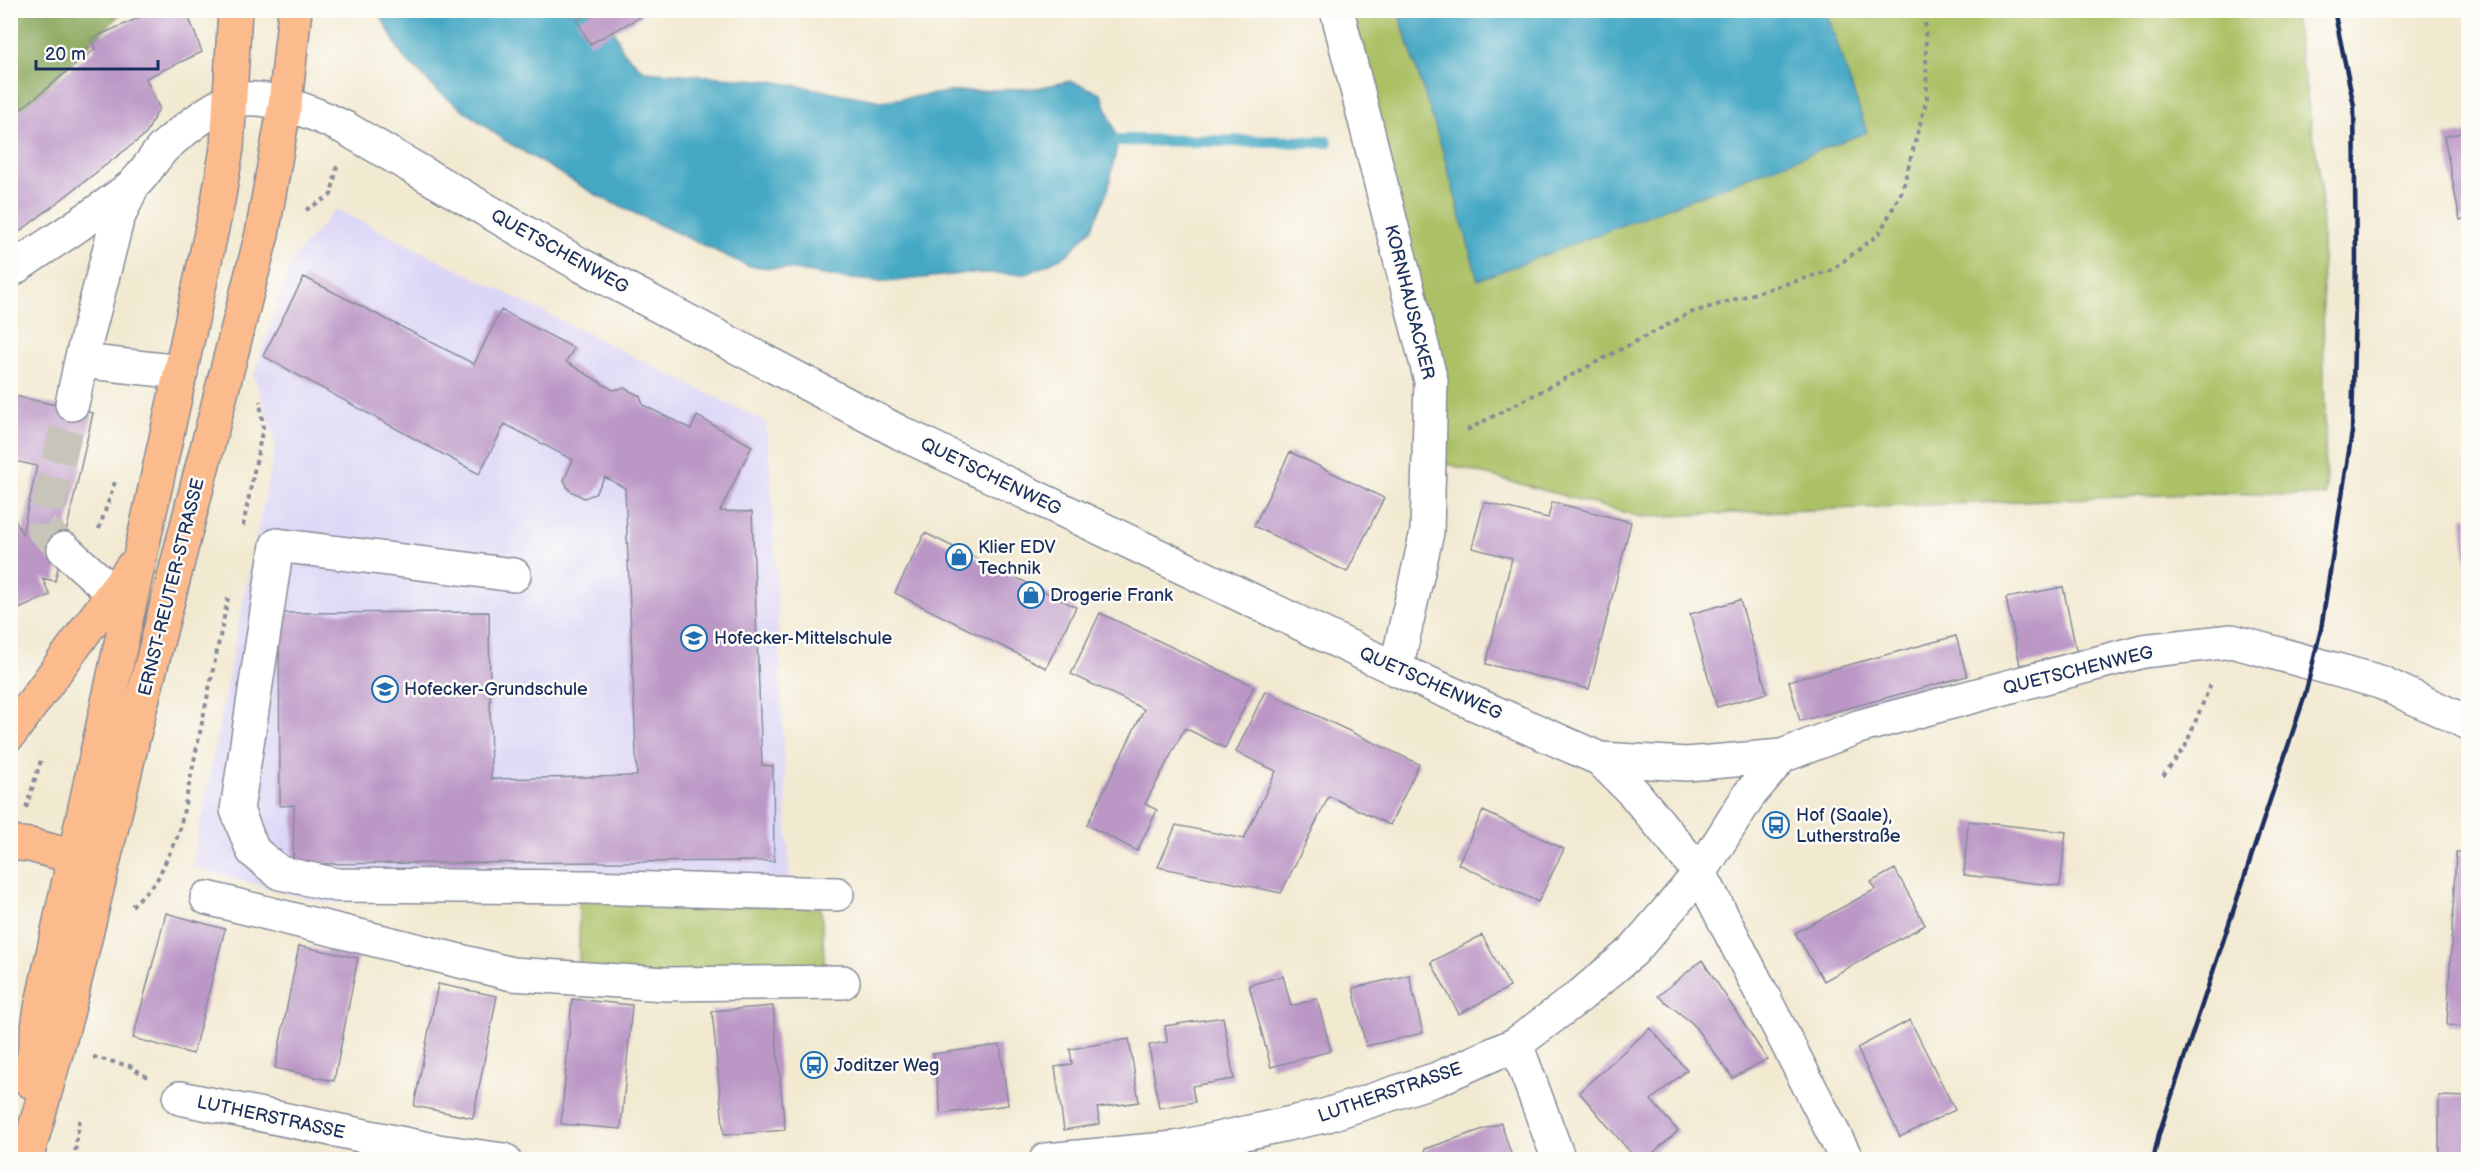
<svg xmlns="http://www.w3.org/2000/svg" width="2479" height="1170" font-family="'Balsamiq Sans',sans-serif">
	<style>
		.built { fill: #dcd6f6 }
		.green { fill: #acc166; stroke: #647862; stroke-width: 1.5 }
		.forest { fill: #89a75b; stroke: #526b5c; stroke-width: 1.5 }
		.water { fill: #44a8c4; stroke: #306c91; stroke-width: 1.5 }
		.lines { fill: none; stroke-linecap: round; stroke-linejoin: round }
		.stream { stroke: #44a8c4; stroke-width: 12 }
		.building { fill: #bb97c6 }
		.minor-tunnel { stroke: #c7c4ba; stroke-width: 33; stroke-dasharray: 33 16; stroke-linecap: butt }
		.minor-casing { stroke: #868c98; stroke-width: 36 }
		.major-casing { stroke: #868c98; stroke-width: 36 }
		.path { stroke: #868c98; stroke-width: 4; stroke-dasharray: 4.5 4.5; stroke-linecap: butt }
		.minor { stroke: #fff; stroke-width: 33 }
		.major { stroke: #fbbb8d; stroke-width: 33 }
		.rail { stroke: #1b2f5e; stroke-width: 4.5 }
		.labels { text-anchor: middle; stroke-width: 5; stroke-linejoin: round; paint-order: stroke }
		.street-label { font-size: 18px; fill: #1b2f5e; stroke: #fdfcf7 }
		.poi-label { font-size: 18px; fill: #1b2f5e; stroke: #fdfcf7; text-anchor: start }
	</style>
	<rect width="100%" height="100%" fill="#fdfcf7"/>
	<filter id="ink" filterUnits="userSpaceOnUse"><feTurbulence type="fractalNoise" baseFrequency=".0167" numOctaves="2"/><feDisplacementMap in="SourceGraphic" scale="12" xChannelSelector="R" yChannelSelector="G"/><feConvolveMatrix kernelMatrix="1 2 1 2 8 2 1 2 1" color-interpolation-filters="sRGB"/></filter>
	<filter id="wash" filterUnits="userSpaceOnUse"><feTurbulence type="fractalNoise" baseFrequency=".008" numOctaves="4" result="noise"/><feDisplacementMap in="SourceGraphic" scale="24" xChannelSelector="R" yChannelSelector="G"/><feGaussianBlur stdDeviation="1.35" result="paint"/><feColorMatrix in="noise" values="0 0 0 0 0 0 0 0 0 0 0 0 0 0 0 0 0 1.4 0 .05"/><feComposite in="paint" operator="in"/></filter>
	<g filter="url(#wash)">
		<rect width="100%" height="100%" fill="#f2e9d1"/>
		<path class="built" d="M336,209L766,422L772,490L790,889L480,896L324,903L192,867L242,606L276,444L254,375L293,259Z"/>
		<path class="green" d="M1337,11H2293L2321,183L2326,496L2215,493L1641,517L1429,459L1431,381Z
			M579,901L821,908L825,971L579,978Z"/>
		<path class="forest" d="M11,11H123L11,122Z"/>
		<path class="water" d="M378,11H605L623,51L644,71L771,81L882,101L950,92L1037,88L1070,81L1101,93L1118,140L1108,190L1092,228L1067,255L1027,274L969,273L886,282L840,278L795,270L748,266L600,197L504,140L438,91L403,57Z
			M1398,11H1826L1867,132L1478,280L1442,148Z"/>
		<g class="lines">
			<path class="stream" d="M1118,140L1327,142"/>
		</g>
		<g id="blocks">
			<path class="building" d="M156,10H186L202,52L146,78L159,108L146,134L10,239V118L95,49L91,39Z
				M596,10H639L642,16L590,44L577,20Z
				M2468,132V218L2460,220L2444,136Z
				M304,277L474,364L501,310L574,348L566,362L613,390L624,388L640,396L643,405L691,429L697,416L752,446L720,511L752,512L762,765L773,766L774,861L293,864L294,805L280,806L279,613L489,612L491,779L637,776L625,488L605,477L595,494L584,498L569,490L564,480L573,460L505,424L479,474L263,356Z
				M10,395L93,413L55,581L42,578L50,595L10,613V509L22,534L37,466L10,460Z
				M1290,452L1384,498L1347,572L1254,526Z
				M1484,502L1548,518L1552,502L1631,522L1589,689L1486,664L1512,558L1472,548Z
				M2463,516H2468V576H2467Z
				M925,533L1076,607L1046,668L895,593Z
				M2063,587L2077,654L2020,665L2006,598Z
				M1740,600L1767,693L1717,707L1690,614Z
				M1100,613L1254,686L1225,748L1185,728L1145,804L1157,810L1137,851L1087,825L1144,709L1071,674Z
				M1956,636L1967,676L1800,721L1789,681Z
				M1265,691L1419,764L1390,825L1329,796L1281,893L1158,867L1176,825L1244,839L1276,771L1236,752Z
				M1483,811L1564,849L1538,902L1458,864Z
				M1968,821L2066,832L2060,886L1964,875Z
				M2456,852H2468V1027L2447,1025Z
				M1895,869L1925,925L1824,981L1795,933L1876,889L1871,882Z
				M166,913L225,929L193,1054L133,1038Z
				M1482,935L1510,987L1459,1014L1431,962Z
				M299,946L358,958L334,1081L275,1068Z
				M1702,960L1767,1059L1733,1078L1692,1023L1658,996Z
				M1409,975L1423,1033L1366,1046L1353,988Z
				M1283,976L1291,1006L1317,999L1331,1051L1271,1067L1249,985Z
				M438,984L497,996L473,1118L414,1106Z
				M572,999L632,1005L621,1129L561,1124Z
				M773,1006L785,1130L724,1135L712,1011Z
				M1223,1017L1234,1079L1192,1086L1195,1102L1159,1108L1149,1045L1167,1042L1165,1026Z
				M1910,1020L1955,1110L1900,1137L1857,1048Z
				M1650,1028L1687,1070L1651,1100L1678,1131L1645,1160H1637L1579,1092Z
				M1129,1039L1139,1102L1097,1108L1100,1124L1064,1130L1055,1067L1072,1064L1070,1049Z
				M1000,1045L1008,1105L941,1114L933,1054Z
				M2439,1096L2468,1097V1160H2439Z
				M1501,1123L1513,1160H1429L1425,1149Z"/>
		</g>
	</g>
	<g filter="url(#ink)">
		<use href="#blocks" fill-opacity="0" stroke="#868c98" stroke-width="1.5"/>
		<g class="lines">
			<path class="minor-tunnel" d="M64,549L43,529L72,404"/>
			<defs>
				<path id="minor" d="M1337,10L1431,381L1427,532L1396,669
					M10,271C50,243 93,217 131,187C144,176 152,160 163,148C175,137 216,104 231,101C267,92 314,113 345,128L581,265L901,433L1396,669L1600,759L1687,764L1782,756
					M81,361L117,220L133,185
					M72,404L81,361L181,372
					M64,549L113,593
					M514,575L277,545L237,810L253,851L280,873L337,885L586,887L837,894
					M1600,759L1634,793L1700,873L1847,1160
					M207,898L512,974L665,984L843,982
					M1516,1044L1559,1160
					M180,1098L438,1151L504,1160
					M1046,1160L1176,1148L1324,1116L1437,1079L1516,1044L1581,995L1633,951L1700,873L1749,795L1782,756L1858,727L2143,651L2232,641L2380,682L2468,723"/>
				<path id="major" d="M10,734L132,567
					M10,843L30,845L93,862
					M30,1081L41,1008L218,201L227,148L235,10
					M26,1160L67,1014L141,705L262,234L285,104L295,10"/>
			</defs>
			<use href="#minor" class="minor-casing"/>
			<use href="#major" class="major-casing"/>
			<path class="path" d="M306,210L331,195L337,166
				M1467,430L1690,313L1832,270L1879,234L1902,191L1927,98L1925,10
				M243,526L263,427L260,401
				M99,529L116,479
				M2163,776L2185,747L2212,681
				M26,808L42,757
				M132,906L156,882L179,833L228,598
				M10,939L15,946
				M93,1057L130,1066L150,1079
				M74,1160L80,1116"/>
			<use href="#minor" class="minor"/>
			<use href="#major" class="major"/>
			<path class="rail" d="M2153,1160L2159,1134L2305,695L2321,629L2352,432L2356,259L2354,106L2334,10"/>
		</g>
	</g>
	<defs>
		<symbol id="shop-ring" viewBox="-11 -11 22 22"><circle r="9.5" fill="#fdfcf7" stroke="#1f6fb2" stroke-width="1.5"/><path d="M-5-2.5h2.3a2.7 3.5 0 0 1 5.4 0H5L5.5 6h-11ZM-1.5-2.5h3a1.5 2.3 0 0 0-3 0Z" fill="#1f6fb2"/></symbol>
		<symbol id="school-ring" viewBox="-11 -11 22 22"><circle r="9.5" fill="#fdfcf7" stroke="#1f6fb2" stroke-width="1.5"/><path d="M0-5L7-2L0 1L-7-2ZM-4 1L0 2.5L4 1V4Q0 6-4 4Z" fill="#1f6fb2"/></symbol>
		<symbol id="bus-ring" viewBox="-11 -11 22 22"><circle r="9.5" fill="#fdfcf7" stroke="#1f6fb2" stroke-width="1.5"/><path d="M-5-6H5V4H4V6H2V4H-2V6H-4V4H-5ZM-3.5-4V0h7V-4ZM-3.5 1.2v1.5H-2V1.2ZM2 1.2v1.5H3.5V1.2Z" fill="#1f6fb2"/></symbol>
	</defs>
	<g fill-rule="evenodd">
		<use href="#shop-ring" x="944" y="542" width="30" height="30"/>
		<use href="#shop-ring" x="1016" y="580" width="30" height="30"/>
		<use href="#school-ring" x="679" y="623" width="30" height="30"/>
		<use href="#school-ring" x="370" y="674" width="30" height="30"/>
		<use href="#bus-ring" x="1761" y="810" width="30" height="30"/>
		<use href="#bus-ring" x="799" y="1050" width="30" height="30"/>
	</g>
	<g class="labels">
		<g class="street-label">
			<text transform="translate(560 251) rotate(29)" y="6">QUETSCHENWEG</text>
			<text transform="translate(1410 302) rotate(76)" y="6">KORNHAUSACKER</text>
			<text transform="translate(991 476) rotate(26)" y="6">QUETSCHENWEG</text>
			<text transform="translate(171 587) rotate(-76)" y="6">ERNST-REUTER-STRASSE</text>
			<text transform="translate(2078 670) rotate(-14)" y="6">QUETSCHENWEG</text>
			<text transform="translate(1431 683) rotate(24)" y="6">QUETSCHENWEG</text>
			<text transform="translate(1390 1092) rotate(-19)" y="6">LUTHERSTRASSE</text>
			<text transform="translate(271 1117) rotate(12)" y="6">LUTHERSTRASSE</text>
		</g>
		<g class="poi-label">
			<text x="978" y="553">Klier EDV<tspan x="978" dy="21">Technik</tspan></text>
			<text x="1050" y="601">Drogerie Frank</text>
			<text x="714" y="644">Hofecker-Mittelschule</text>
			<text x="404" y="695">Hofecker-Grundschule</text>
			<text x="1796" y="821">Hof (Saale),<tspan x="1796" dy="21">Lutherstraße</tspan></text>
			<text x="834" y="1071">Joditzer Weg</text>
		</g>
	</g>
	<rect width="2479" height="1170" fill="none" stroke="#fdfcf7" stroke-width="36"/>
	<path d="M36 60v9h122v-9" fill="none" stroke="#1b2f5e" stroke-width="3"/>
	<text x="45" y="60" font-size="18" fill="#1b2f5e" stroke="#fdfcf7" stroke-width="4.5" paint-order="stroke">20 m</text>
</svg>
